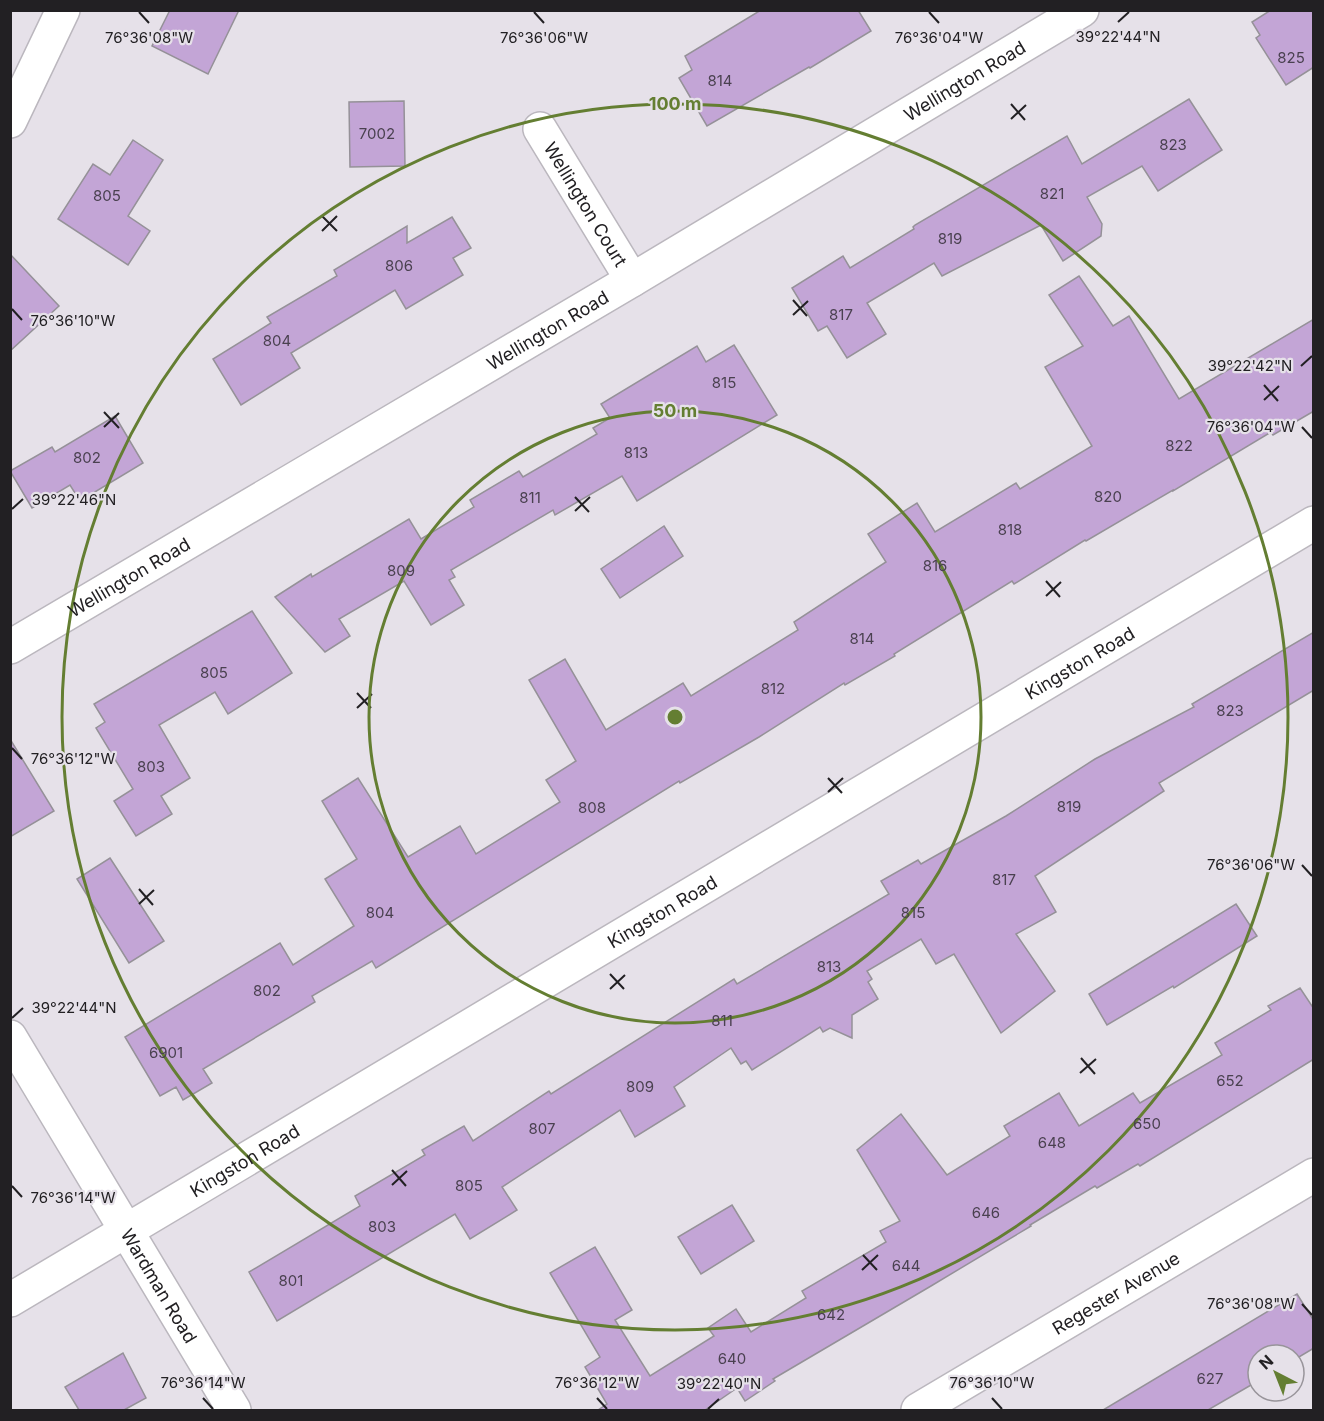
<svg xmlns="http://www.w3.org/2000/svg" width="1324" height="1421" viewBox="0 0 1324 1421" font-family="Inter,sans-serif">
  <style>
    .building { fill: #c3a5d6; stroke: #959198; stroke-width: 1.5 }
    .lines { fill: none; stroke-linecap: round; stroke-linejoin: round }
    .minor-casing { stroke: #bbb7be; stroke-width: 36 }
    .minor { stroke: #fff; stroke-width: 33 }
    .ticks { fill: none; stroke: #222023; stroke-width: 2 }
    .ring { fill: none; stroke: #647e32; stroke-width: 3 }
    .labels { text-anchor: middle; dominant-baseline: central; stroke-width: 4.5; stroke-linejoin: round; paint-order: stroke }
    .number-label { font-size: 15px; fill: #4a4150 }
    .street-label { font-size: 18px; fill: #222023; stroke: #e6e1e9 }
    .ticks-label { font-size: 15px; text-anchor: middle; fill: #222023; stroke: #e6e1e9; stroke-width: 4.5; stroke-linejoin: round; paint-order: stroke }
    .centre { fill: #647e32; stroke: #e6e1e9; stroke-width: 3 }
    .ring-label { font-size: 18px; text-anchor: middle; font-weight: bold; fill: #647e32; stroke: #e6e1e9; stroke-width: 4.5; stroke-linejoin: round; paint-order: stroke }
  </style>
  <rect width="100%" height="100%" fill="#e6e1e9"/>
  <!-- building -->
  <g class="building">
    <polygon points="170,10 239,10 208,74 152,46"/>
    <polygon points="761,10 858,10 871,31 810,68 809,67 707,126 679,78 692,70 685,56"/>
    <polygon points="1271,10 1314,10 1314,67 1286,85 1256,38 1260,35 1252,22"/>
    <polygon points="1189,99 1222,150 1158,191 1142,166 1087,197 1102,224 1101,236 1063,261 1041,225 942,276 934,263 867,303 886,334 847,358 827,326 818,331 792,288 843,256 850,268 914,229 913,227 915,225 1067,136 1082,164"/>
    <polygon points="404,101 405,166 350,167 349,102"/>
    <polygon points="133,140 163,160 128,216 150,231 128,265 58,219 93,164 110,175"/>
    <polygon points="452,217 471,248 453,258 463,275 406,309 395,290 291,353 300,368 241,405 213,359 271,323 267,317 337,276 334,270 407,226 407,243"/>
    <polygon points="10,254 59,306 10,351"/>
    <polygon points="1079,276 1113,326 1129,316 1179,399 1314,319 1314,411 1273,435 1271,432 1173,491 1173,490 1086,541 1085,540 1014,584 1012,581 894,654 895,656 845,685 844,683 759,737 680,783 679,781 376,968 372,961 312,996 315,1002 203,1069 212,1083 183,1100 176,1087 160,1096 125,1037 280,943 293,965 354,926 325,879 357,859 322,801 358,778 408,857 460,826 476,854 560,802 546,780 576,761 529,680 565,659 606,730 683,683 691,696 798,630 794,622 886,562 868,534 917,503 935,532 1016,483 1020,489 1092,446 1045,367 1083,346 1049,295"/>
    <polygon points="734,345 777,415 637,501 622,476 555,515 553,510 451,570 455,577 449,580 464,605 431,625 404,581 339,619 350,636 325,652 275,597 311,574 312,577 409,519 421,539 474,507 470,500 519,471 523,477 597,434 593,428 610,418 601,404 697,346 706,362"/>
    <polygon points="115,416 143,463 80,501 70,485 32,508 10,471 52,447 55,452"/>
    <polygon points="664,526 683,556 620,598 601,569"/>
    <polygon points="252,611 292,673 228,714 215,692 159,725 190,778 161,796 172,814 136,836 114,801 133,789 96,728 105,722 94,704"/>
    <polygon points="1314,632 1314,690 1159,783 1164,791 1035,876 1056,912 1016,934 1055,991 1001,1033 954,954 936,964 921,939 867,971 872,979 868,982 878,999 852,1015 852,1038 830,1028 823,1032 820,1027 752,1070 746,1061 741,1064 731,1048 674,1087 685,1106 635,1137 620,1110 502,1187 517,1210 470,1239 455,1214 277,1321 249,1272 360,1206 355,1196 425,1155 422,1150 464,1126 473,1141 549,1091 551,1094 734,979 737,984 889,894 881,881 918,860 921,864 1006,816 1095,759 1194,707 1192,704"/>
    <polygon points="10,739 54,811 10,837"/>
    <polygon points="110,858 164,941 129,963 77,879"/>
    <polygon points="1236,904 1257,936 1174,988 1173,986 1107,1025 1089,994"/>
    <polygon points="1300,988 1314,1009 1314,1059 1140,1166 1138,1164 1097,1188 1095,1186 1030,1225 1031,1226 931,1286 773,1379 775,1381 745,1401 737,1388 705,1410 598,1410 607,1404 585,1367 600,1357 550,1273 595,1247 632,1310 615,1320 650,1376 714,1336 708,1328 736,1309 751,1332 806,1298 802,1291 886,1242 880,1231 900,1221 857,1150 901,1114 947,1175 1010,1136 1004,1126 1059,1093 1079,1126 1133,1093 1140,1103 1222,1055 1215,1043 1271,1010 1268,1006"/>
    <polygon points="732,1205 754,1241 701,1274 678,1237"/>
    <polygon points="1297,1294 1314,1321 1314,1348 1294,1360 1294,1355 1258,1355 1258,1381 1208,1410 1103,1410"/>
    <polygon points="123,1353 146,1398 124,1410 79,1410 65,1387"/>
  </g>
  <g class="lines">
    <!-- minor casing -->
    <g class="minor-casing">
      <g id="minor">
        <polyline points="10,121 63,10"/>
        <path id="s1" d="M540,129L632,280"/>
        <path id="s2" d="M10,647L632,280L1082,10"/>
        <path id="s3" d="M10,1037L234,1410"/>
        <path id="s4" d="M10,1300L1314,523"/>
        <path id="s5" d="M918,1410L1314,1175"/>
      </g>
    </g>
    <!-- minor -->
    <use href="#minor" class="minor"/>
  </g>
  <!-- ticks -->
  <path class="ticks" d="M139,12L149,23M534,12L544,23M929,12L939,23M1118,22L1129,12M1011,104L1025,120M1011,119L1026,105M322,216L337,231M322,231L337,216M793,300L807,316M12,309L22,320M793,315L808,301M1301,366L1312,356M1264,385L1278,401M1264,400L1279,386M104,412L119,428M104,427L119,413M1302,427L1312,438M575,497L589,512M12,509L23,499M575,511L590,497M1046,581L1060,597M1046,596L1061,582M357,693L371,708M357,708L372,694M12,748L22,759M828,778L842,793M828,792L843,778M1302,865L1312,876M139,889L153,905M139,904L154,890M610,974L624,989M610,989L625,975M12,1018L23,1008M1081,1058L1095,1074M1080,1073L1096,1059M392,1170L406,1186M392,1185L407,1171M12,1186L22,1197M863,1255L877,1270M862,1270L878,1255M1302,1304L1312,1315M203,1398L213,1409M597,1398L607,1409M992,1398L1002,1409M708,1409L719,1399"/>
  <!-- distance rings -->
  <g class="ring">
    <circle cx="675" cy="717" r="306"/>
    <circle cx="675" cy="717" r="613"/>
  </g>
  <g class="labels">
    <!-- number labels -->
    <g class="number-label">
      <text x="1291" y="57">825</text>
      <text x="720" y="80">814</text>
      <text x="377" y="133">7002</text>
      <text x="1173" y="144">823</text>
      <text x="1052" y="193">821</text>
      <text x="107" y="195">805</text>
      <text x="950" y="238">819</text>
      <text x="399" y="265">806</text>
      <text x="841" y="314">817</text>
      <text x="277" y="340">804</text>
      <text x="724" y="382">815</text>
      <text x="1179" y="445">822</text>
      <text x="636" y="452">813</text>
      <text x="87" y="457">802</text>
      <text x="1108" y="496">820</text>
      <text x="530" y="497">811</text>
      <text x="1010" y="529">818</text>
      <text x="935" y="565">816</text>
      <text x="401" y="570">809</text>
      <text x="862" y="638">814</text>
      <text x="214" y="672">805</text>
      <text x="773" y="688">812</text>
      <text x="1230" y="710">823</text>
      <text x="151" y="766">803</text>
      <text x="1069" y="806">819</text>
      <text x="592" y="807">808</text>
      <text x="1004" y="879">817</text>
      <text x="380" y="912">804</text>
      <text x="913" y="912">815</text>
      <text x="829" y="966">813</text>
      <text x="267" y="990">802</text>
      <text x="722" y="1020">811</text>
      <text x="166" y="1052">6901</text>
      <text x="1230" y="1080">652</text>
      <text x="640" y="1086">809</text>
      <text x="1147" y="1123">650</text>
      <text x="542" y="1128">807</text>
      <text x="1052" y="1142">648</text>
      <text x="469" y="1185">805</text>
      <text x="986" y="1212">646</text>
      <text x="382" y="1226">803</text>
      <text x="906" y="1265">644</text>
      <text x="291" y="1280">801</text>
      <text x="831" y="1314">642</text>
      <text x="732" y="1358">640</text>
      <text x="1210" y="1378">627</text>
    </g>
    <!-- street labels -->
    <g class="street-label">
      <text stroke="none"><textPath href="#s2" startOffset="1110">Wellington Road</textPath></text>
      <text stroke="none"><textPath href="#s1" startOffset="88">Wellington Court</textPath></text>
      <text stroke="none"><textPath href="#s2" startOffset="624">Wellington Road</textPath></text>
      <text stroke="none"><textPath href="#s2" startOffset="138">Wellington Road</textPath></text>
      <text stroke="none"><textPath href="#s4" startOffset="1245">Kingston Road</textPath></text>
      <text stroke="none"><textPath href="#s4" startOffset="759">Kingston Road</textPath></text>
      <text stroke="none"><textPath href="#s4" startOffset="273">Kingston Road</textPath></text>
      <text stroke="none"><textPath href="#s3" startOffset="290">Wardman Road</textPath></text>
      <text stroke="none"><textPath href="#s5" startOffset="230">Regester Avenue</textPath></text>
    </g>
  </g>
  <g class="ticks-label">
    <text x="1118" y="42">39°22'44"N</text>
    <text x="149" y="43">76°36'08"W</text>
    <text x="939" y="43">76°36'04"W</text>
    <text x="544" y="43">76°36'06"W</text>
    <text x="73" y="326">76°36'10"W</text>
    <text x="1250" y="371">39°22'42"N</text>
    <text x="1251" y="432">76°36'04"W</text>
    <text x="74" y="505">39°22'46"N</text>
    <text x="73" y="764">76°36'12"W</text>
    <text x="1251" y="870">76°36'06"W</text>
    <text x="74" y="1013">39°22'44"N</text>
    <text x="73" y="1203">76°36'14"W</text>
    <text x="1251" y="1309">76°36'08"W</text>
    <text x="203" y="1388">76°36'14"W</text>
    <text x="597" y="1388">76°36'12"W</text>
    <text x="992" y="1388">76°36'10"W</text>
    <text x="719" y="1389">39°22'40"N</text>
  </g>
  <circle cx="675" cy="717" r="9" class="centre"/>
  <g class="ring-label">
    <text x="675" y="110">100 m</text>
    <text x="675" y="417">50 m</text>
  </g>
  <!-- border -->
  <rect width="1324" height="1421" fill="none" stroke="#222023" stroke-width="24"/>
  <!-- north arrow -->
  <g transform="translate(1276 1373) rotate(318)"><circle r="28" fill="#e6e1e9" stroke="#98949a" stroke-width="1.5"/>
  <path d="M0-4.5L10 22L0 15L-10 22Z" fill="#647e32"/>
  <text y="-9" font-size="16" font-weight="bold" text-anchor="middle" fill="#222023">N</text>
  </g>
</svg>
